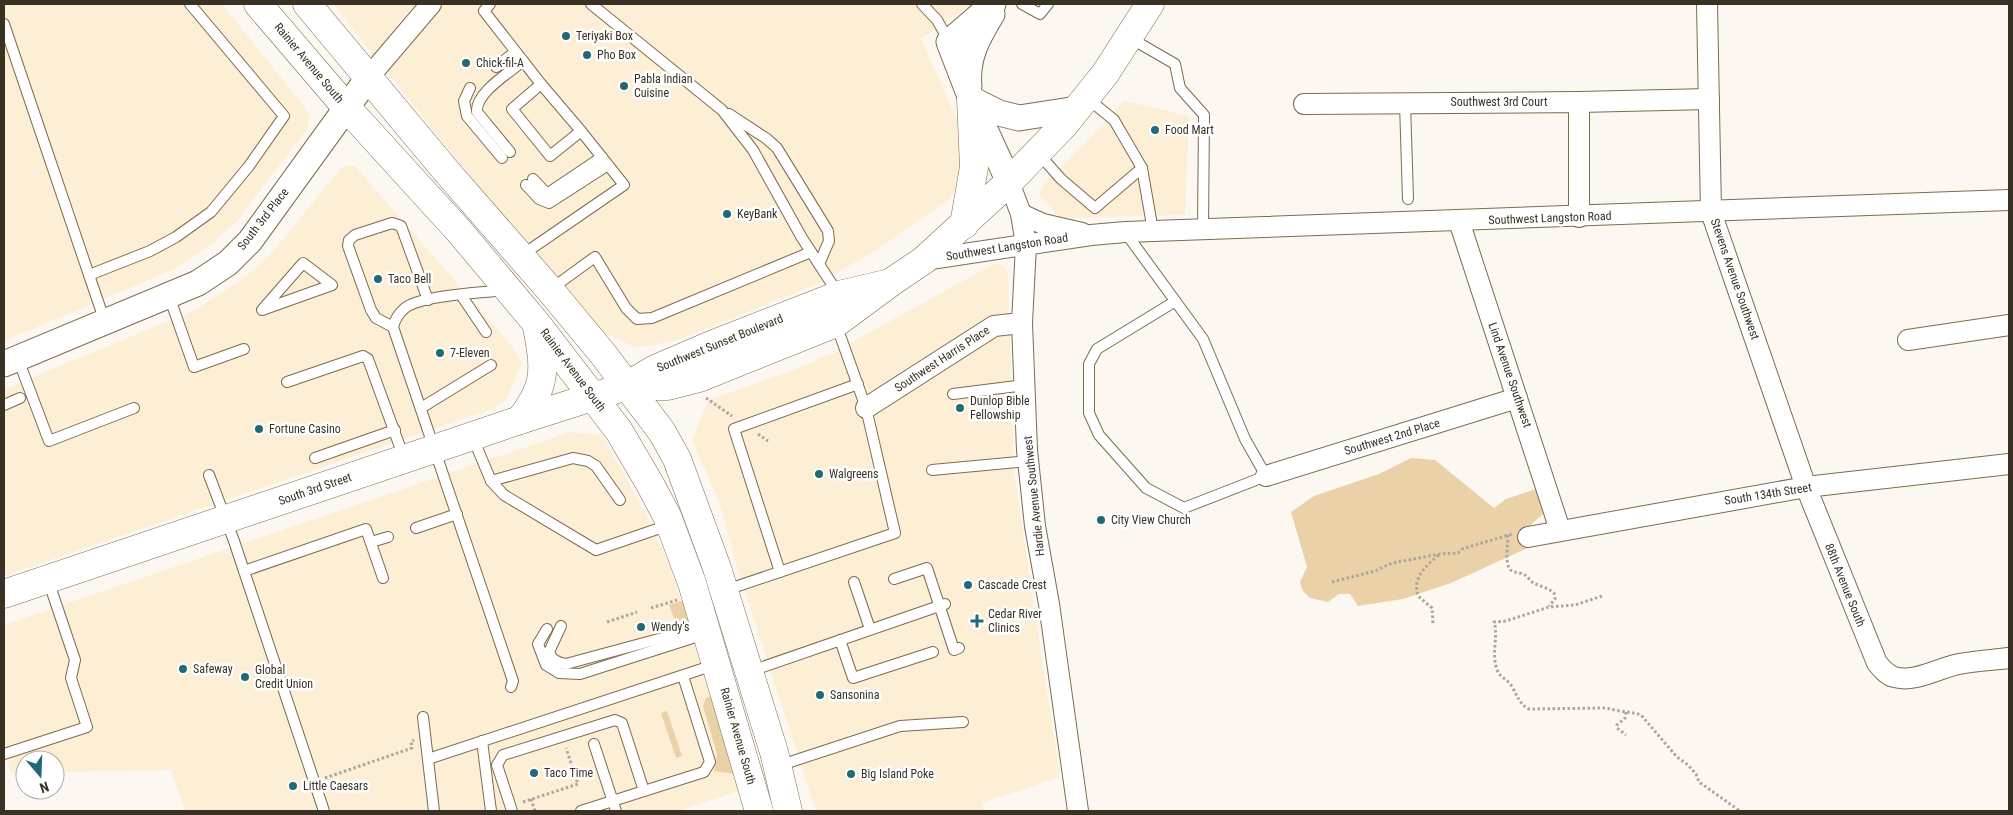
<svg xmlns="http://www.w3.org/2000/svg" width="2013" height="815" viewBox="0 0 2013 815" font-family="'Roboto Condensed',sans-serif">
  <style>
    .built { fill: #fdeed6 }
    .green { fill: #ead1a8 }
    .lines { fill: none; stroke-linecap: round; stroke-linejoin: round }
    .service-casing { stroke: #7d6b4d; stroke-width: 12 }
    .minor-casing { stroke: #7d6b4d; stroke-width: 22 }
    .tertiary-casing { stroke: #7d6b4d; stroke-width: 27 }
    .secondary-casing { stroke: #7d6b4d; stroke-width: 29 }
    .primary-casing { stroke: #7d6b4d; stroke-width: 29 }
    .path { stroke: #aba69c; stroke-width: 3; stroke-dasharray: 2.5 2.5; stroke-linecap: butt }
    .service { stroke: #fff; stroke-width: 10 }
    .minor { stroke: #fff; stroke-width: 20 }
    .tertiary { stroke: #fff; stroke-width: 25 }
    .secondary { stroke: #fff; stroke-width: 28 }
    .primary { stroke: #fff; stroke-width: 28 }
    .poi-dot { fill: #226977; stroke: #fff; stroke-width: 2 }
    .labels { text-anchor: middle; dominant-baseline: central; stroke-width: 5; stroke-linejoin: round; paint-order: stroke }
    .poi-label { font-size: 12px; fill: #393224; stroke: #fff; text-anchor: start }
    .street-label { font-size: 12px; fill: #393224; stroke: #fff }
  </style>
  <rect width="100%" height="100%" fill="#fcf8f1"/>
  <!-- built -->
  <g class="built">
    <polygon points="4,4 222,4 308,111 310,116 307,129 237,221 212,244 172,270 4,341"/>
    <polygon points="333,4 973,4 921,39 960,126 960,184 948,200 881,247 820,283 678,340 636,348 587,324"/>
    <polygon points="1124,101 1189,116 1185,215 1061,218 1039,196 1043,184 1084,144"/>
    <polygon points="349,165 355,166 511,345 522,364 506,399 495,408 4,576 4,389 195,310 242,279 268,257 342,167"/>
    <polygon points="994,264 1003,265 1008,273 1014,473 1060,777 982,803 985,811 816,811 736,564 719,501 692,440 709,400 793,370 832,353"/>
    <polygon points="570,432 602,435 648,518 671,569 739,791 677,811 185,811 171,770 55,772 55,760 25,760 25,773 11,773 4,749 4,625"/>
  </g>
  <!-- green -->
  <g class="green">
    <polygon points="1411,458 1435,460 1494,508 1506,499 1536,489 1543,514 1525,530 1530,547 1451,583 1403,599 1358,606 1350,594 1339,594 1328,602 1310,598 1303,591 1300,582 1307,567 1291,512 1314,496 1379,474"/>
    <polygon points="684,600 690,622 677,626 669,605"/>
    <polygon points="712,696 734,774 714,771 717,754 703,706 706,698"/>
    <polygon points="667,711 682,756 676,758 661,713"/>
  </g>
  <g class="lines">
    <!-- service casing -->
    <g class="service-casing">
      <g id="service">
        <polyline points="490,4 484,11 541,84 581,131 550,156 512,109 541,84"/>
        <polyline points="591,4 722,110 753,150 802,238 839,295"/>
        <polyline points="922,4 937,20 949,41"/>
        <polyline points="1022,4 1040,14 1048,4"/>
        <polyline points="4,24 89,275 150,251 176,237 211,212 249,166 284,116 190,4"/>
        <polyline points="1130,38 1175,64 1180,88 1204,115 1203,230"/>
        <polyline points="496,67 515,52"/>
        <polyline points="470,88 464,101 467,116 502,158"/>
        <polyline points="1087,98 1114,120 1142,168 1153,231"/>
        <polyline points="1405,103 1408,199"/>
        <polyline points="729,114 767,139 777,148 828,231 829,241 819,264"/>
        <path d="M510,152L477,112C475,93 509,73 523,61"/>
        <polyline points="1038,153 1061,179 1095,208 1142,168"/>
        <polyline points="533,179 547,194 602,157"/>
        <polyline points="526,185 539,199 549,203 608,165"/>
        <polyline points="1125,232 1203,339 1245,439 1266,476 1184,508 1146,488 1099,435 1089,413 1089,364 1097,349 1174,302"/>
        <polyline points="522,255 624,185 581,131"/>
        <polygon points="303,263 332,285 262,310"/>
        <polyline points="89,275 105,322"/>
        <polyline points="551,289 595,257 626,308 637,319 652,318 811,252"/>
        <path d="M504,290C482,293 422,295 405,308C399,313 395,319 393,327L513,681L511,687"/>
        <polyline points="461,295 486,332"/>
        <polyline points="169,296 194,367 244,349"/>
        <polyline points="393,327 376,318 371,310 348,246 349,240 355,235 392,223 401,226 428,300"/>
        <polyline points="18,359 49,441 134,408"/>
        <polyline points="287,382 363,356 368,359 404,458"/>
        <polyline points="953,394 1025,385"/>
        <polyline points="4,405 20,398"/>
        <polyline points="421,408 491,365"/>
        <polyline points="473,438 491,481 504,495 596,550 669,525"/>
        <polyline points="315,458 395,430"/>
        <polyline points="932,470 1028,461"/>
        <polyline points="209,475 234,541 324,811"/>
        <polyline points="491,481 573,458 588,461 596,466 620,500"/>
        <polyline points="416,528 457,514"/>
        <polyline points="371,542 388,537"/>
        <polyline points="244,571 366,529 383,578"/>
        <polyline points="780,572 734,429 858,384"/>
        <polyline points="894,579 927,568 954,650 959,648"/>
        <polyline points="854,582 870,629"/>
        <polyline points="726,590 895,533 866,408 836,324"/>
        <path d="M561,626L549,652C551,660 558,663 566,664L703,627"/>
        <polyline points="547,629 538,644 546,665 559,673 580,674 705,634"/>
        <polyline points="840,640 853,678 933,652"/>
        <polyline points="751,671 945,604"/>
        <polyline points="423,717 434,811"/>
        <polyline points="482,741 491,811"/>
        <polyline points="594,744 616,811"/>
        <polyline points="4,754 87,727 71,678 75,660 48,580"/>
        <polyline points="428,759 714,665"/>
        <polyline points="778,766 900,726 963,722"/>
        <polyline points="512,811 497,765 503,755 615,720 622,723 644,791"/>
        <polyline points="581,811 704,772 710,762 683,676"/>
      </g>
    </g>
    <!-- minor casing -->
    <g class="minor-casing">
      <g id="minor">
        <path d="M1707,4L1711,212L1806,487L1877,663C1882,669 1887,675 1894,677C1915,683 1938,668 1959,664C1975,661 1993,660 2009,658"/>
        <polyline points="368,78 431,4"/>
        <polyline points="1579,102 1709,99"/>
        <polyline points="1304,104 1579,102 1579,217"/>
        <polyline points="1009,182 1021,214 1026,245 1022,323 1027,450 1035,526 1049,604 1078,811"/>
        <polyline points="1021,214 1043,224 1082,233"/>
        <polyline points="1459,221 1560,530"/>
        <polyline points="924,260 1091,235 1125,232 2009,200"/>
        <polyline points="1908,340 2009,325"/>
        <polyline points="866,408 994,326 1022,323"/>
        <polyline points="1266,476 1517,398"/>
        <polyline points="1528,537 1806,487 2009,464"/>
      </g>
    </g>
    <!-- tertiary casing -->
    <g class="tertiary-casing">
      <g id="tertiary">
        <polyline points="993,4 949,42 971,99 1009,182"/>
        <path d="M969,86C966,58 978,37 992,14"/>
        <polyline points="971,99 999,113 1019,118 1077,109"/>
        <polyline points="4,364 198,283 228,263 250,241 368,78"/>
      </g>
    </g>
    <!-- secondary casing -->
    <g class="secondary-casing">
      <g id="secondary">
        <polyline points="964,225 974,167 971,99"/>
        <polyline points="627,386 668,386 699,378 836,323 890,283 924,260 1009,182 1064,125 1105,74 1150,4"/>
        <polyline points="4,594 520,420 627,386 655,369 711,345 839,295 890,283"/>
      </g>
    </g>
    <!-- primary casing -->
    <g class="primary-casing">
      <g id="primary">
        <polyline points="258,4 346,107 459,231 537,324 619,431 650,484 667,516 692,583 759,811"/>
        <polyline points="307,4 447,172 550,290 603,354 662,432 677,459 717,568 774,752 788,811"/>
        <path d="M520,420C547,386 545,369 537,327"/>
      </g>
    </g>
    <!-- path -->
    <g class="path">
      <polyline points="706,398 732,416"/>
      <polyline points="758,434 768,441"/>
      <path d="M1508,535C1508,544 1505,559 1509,568C1512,573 1518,572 1523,574C1528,576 1529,580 1532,582C1538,586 1547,587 1554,593L1555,599L1549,606"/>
      <polyline points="1332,582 1375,571 1392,563 1440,554 1458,553 1462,549 1512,534"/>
      <path d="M1602,596L1575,605L1549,607L1506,621L1494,622C1499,637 1490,654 1498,672C1500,677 1508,680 1511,685C1517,695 1519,704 1529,709L1607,708C1618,712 1630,711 1641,715L1677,757L1688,765L1696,774L1699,782L1740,811"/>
      <polyline points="651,608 677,600"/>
      <polyline points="607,622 637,612"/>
      <path d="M1433,623L1432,608L1418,596C1412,577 1426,566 1440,554"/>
      <polyline points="1626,712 1625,718 1617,725 1617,728 1626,735"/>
      <polyline points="325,778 412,748 411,742 414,740"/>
      <polyline points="531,799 535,811"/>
      <polyline points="523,802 578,784 566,748"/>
    </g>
    <!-- service -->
    <use href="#service" class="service"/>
    <!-- minor -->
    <use href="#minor" class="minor"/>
    <!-- tertiary -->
    <use href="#tertiary" class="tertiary"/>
    <!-- secondary -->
    <use href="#secondary" class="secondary"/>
    <!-- primary -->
    <use href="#primary" class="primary"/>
  </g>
  <!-- markers -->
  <g class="poi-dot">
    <circle cx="566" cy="36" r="5"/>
    <circle cx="587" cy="55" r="5"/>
    <circle cx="466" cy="63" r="5"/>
    <circle cx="624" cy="86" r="5"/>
    <circle cx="1155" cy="130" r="5"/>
    <circle cx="727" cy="214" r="5"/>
    <circle cx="378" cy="279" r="5"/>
    <circle cx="440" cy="353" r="5"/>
    <circle cx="960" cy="408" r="5"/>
    <circle cx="259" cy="429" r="5"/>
    <circle cx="819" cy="474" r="5"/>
    <circle cx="1101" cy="520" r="5"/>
    <circle cx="968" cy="585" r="5"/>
    <path d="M974.5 613.5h5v5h5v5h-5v5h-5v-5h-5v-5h5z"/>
    <circle cx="641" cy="627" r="5"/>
    <circle cx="183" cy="669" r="5"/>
    <circle cx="245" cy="677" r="5"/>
    <circle cx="820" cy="695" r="5"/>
    <circle cx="534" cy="773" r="5"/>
    <circle cx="851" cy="774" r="5"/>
    <circle cx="293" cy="786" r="5"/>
  </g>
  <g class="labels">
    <!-- poi labels -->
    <g class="poi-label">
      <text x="576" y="36">Teriyaki Box</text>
      <text x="597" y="55">Pho Box</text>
      <text x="476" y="63">Chick-fil-A</text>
      <text x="634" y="79">Pabla Indian<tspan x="634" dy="14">Cuisine</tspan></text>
      <text x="1165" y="130">Food Mart</text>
      <text x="737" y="214">KeyBank</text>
      <text x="388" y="279">Taco Bell</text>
      <text x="450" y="353">7-Eleven</text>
      <text x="970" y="401">Dunlop Bible<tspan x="970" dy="14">Fellowship</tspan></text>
      <text x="269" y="429">Fortune Casino</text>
      <text x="829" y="474">Walgreens</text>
      <text x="1111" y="520">City View Church</text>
      <text x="978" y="585">Cascade Crest</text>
      <text x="988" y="614">Cedar River<tspan x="988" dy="14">Clinics</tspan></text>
      <text x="651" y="627">Wendy's</text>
      <text x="193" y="669">Safeway</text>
      <text x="255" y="670">Global<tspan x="255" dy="14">Credit Union</tspan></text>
      <text x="830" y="695">Sansonina</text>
      <text x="544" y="773">Taco Time</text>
      <text x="861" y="774">Big Island Poke</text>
      <text x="303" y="786">Little Caesars</text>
    </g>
    <!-- street labels -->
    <g class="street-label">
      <text transform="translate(309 63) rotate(50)">Rainier Avenue South</text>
      <text x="1499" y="102">Southwest 3rd Court</text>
      <text transform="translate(1550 218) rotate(-2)">Southwest Langston Road</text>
      <text transform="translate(263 219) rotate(-52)">South 3rd Place</text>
      <text transform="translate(1007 247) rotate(-9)">Southwest Langston Road</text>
      <text transform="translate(1735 279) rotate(71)">Stevens Avenue Southwest</text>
      <text transform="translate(720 343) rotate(-22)">Southwest Sunset Boulevard</text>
      <text transform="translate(942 359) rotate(-33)">Southwest Harris Place</text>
      <text transform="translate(573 370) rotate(53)">Rainier Avenue South</text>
      <text transform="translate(1510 375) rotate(71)">Lind Avenue Southwest</text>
      <text transform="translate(1392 437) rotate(-17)">Southwest 2nd Place</text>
      <text transform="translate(315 489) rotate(-19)">South 3rd Street</text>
      <text transform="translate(1768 494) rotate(-9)">South 134th Street</text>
      <text transform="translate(1034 496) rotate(-96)">Hardie Avenue Southwest</text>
      <text transform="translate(1845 585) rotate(68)">88th Avenue South</text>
      <text transform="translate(738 736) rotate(74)">Rainier Avenue South</text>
    </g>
  </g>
  <!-- border -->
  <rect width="2013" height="815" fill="none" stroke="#393224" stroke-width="10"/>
  <!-- north arrow -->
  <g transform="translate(40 775) rotate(161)"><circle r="24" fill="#ffffff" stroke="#b0ada7"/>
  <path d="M0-4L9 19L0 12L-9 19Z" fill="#226977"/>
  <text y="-8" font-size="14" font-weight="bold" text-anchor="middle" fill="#393224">N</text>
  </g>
</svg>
